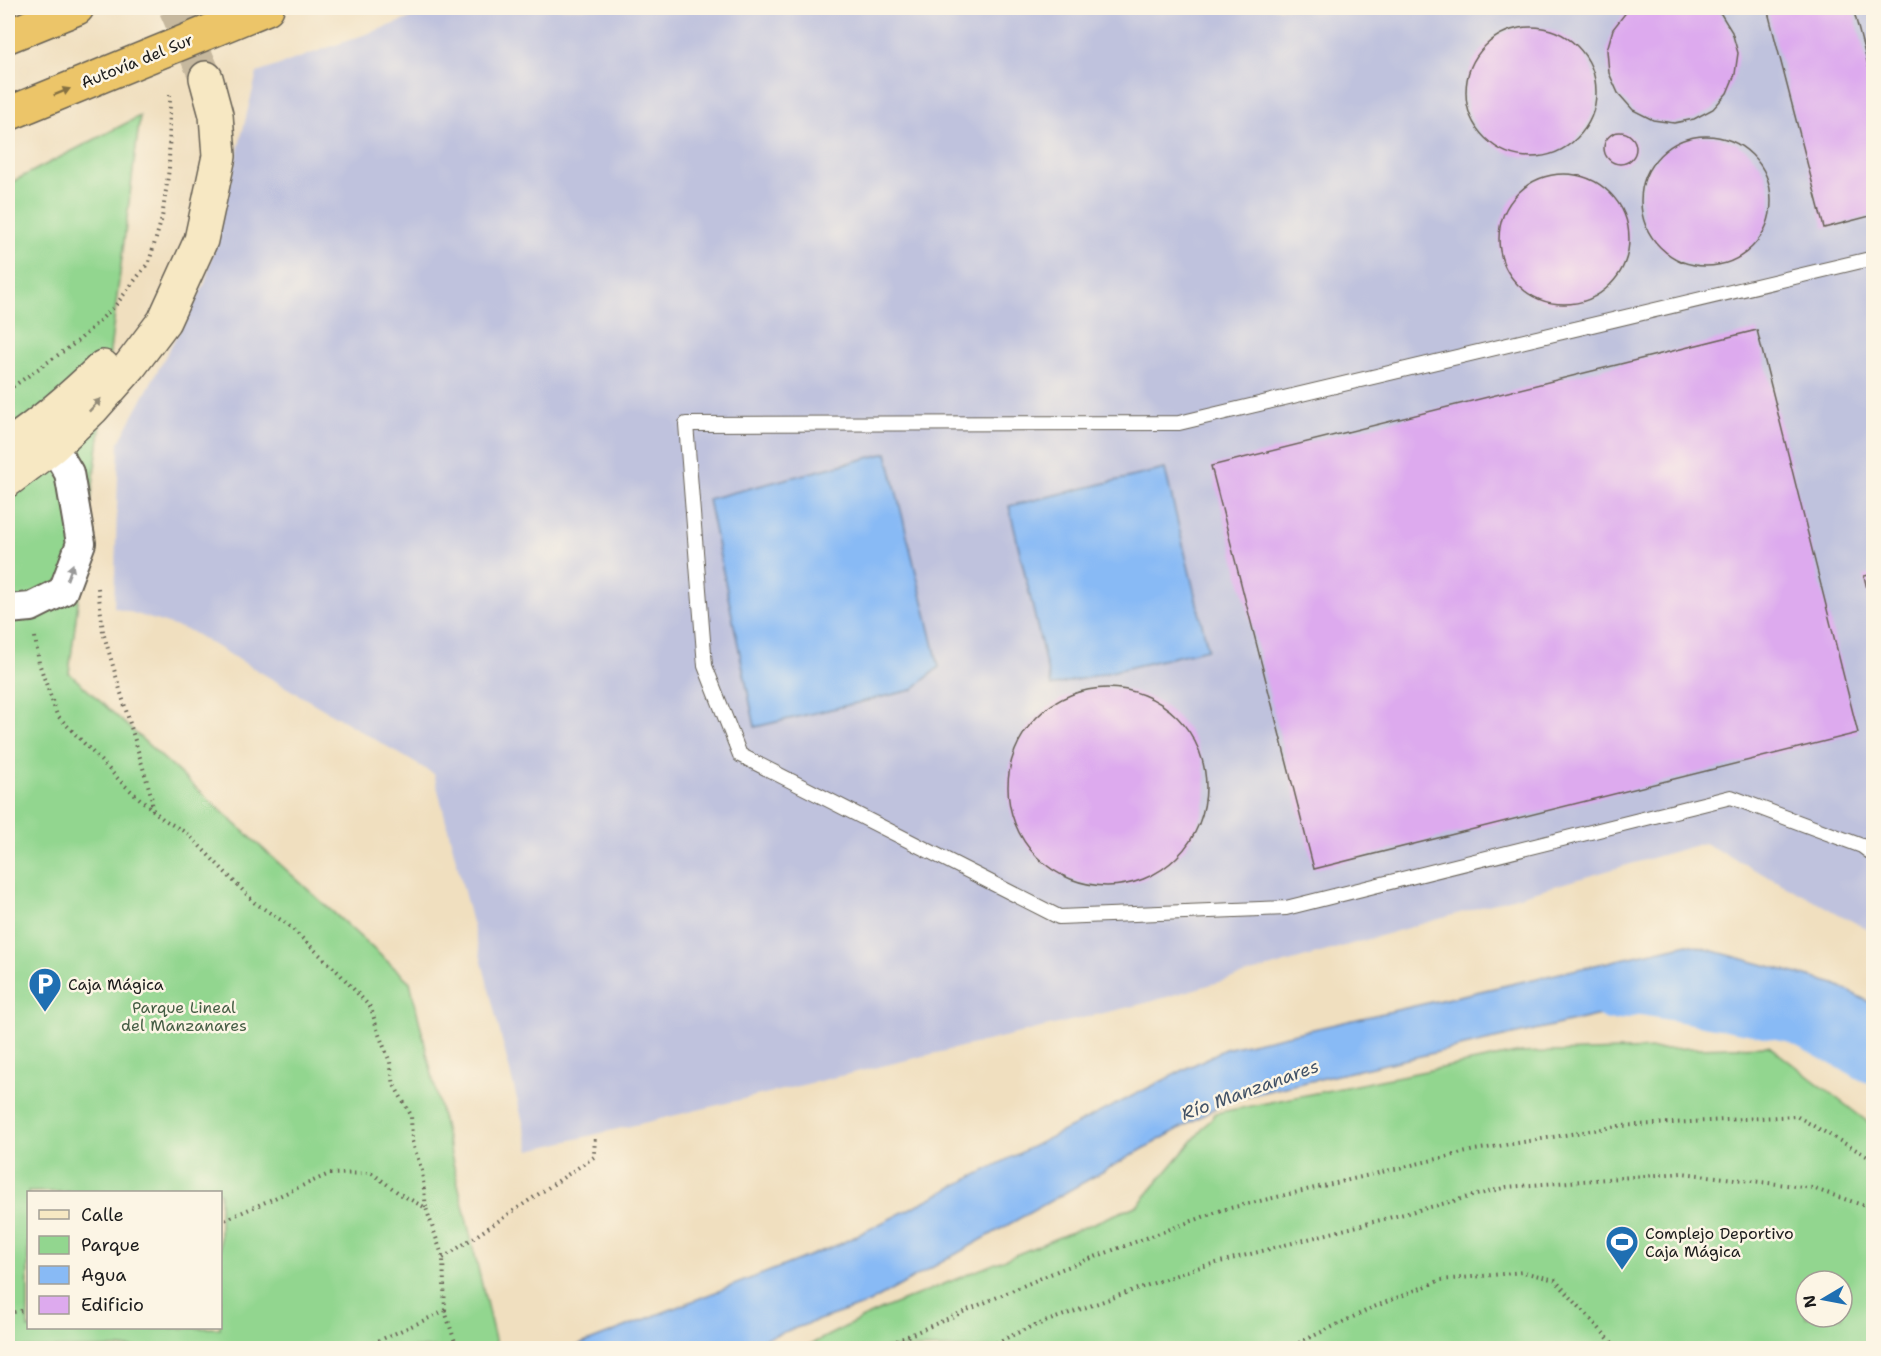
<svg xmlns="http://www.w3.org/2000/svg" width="1881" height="1356" viewBox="0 0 1881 1356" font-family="'Shantell Sans',sans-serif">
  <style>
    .industrial { fill: #bfc2dd }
    .green { fill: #92d68f; stroke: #577956; stroke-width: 1.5; fill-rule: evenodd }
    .water { fill: #88baf5; stroke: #526b88; stroke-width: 1.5 }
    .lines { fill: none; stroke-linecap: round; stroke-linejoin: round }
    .river { stroke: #88baf5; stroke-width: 57 }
    .building { fill: #dae }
    .secondary-tunnel { stroke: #c6b89e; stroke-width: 33; stroke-dasharray: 33 16; stroke-linecap: butt }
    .service-casing { stroke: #666055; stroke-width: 16 }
    .minor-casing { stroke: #666055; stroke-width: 32 }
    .secondary-casing { stroke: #666055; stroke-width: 36 }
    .motorway-casing { stroke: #666055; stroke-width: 36 }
    .path { stroke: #666055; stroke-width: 4; stroke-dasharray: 1.5 4.5; stroke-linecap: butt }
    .service { stroke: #fff; stroke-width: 14 }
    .minor { stroke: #fff; stroke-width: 28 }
    .secondary { stroke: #f7e8c3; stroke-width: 33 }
    .motorway { stroke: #ecc569; stroke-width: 33 }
    .oneway { fill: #847042 }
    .oneway2 { fill: #948c78 }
    .oneway3 { fill: #999 }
    .labels { text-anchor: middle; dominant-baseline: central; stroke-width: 5; stroke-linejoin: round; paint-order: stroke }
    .street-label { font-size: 16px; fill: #1c1c1c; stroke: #fcf5e5 }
    .poi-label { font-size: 16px; fill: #1c1c1c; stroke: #fcf5e5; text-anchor: start }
    .park-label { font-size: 16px; fill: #455d44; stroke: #fcf5e5 }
    .water-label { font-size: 18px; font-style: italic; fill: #425368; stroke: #fcf5e5 }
  </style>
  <rect width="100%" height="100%" fill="#fcf5e5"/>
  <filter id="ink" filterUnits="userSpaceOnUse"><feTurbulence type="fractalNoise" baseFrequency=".0167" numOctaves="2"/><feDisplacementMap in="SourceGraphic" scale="12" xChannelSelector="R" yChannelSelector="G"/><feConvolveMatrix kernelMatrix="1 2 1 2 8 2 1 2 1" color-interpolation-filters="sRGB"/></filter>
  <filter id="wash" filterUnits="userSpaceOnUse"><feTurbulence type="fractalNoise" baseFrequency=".008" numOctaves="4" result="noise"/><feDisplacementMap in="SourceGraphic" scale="24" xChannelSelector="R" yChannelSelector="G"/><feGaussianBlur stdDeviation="1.35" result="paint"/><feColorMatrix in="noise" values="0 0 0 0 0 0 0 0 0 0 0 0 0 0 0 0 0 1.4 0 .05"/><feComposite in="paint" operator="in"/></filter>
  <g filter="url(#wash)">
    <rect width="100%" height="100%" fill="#f0dfbf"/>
    <!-- industrial -->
    <polygon class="industrial" points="439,8 1873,8 1873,932 1704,843 1146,1003 530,1150 434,774 190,631 114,607 119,442 205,283 257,73"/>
    <!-- green -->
    <g class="green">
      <path d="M140,116L69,673L410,982L497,1348H8V184ZM28,1192H220V1328H28Z"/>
      <path d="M1769,1046L1873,1126V1348H803L873,1313L1138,1205L1216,1113L1516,1053ZM1806,1281H1842V1317H1806Z"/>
    </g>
    <!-- water -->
    <g class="water">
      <polygon points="887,453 939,667 912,690 755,727 708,499"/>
      <polygon points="1165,469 1208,649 1051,686 1009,506"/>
      <polygon points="1688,944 1835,984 1873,1004 1873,1081 1726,1002 1692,994 1232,1099 869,1303 737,1348 571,1348 840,1244 1225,1049"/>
    </g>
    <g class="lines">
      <!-- river -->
      <polyline class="river" points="1614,992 1640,986 1797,1014 1874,1055"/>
    </g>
    <g id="blocks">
      <!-- building -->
      <g class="building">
        <polygon points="1631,8 1713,8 1721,14 1732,32 1738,53 1735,74 1727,93 1713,109 1694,119 1674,123 1653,120 1633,110 1618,93 1609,73 1607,50 1613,29 1627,11"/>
        <polygon points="1767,8 1853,8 1874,88 1874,215 1824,228"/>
        <circle cx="1531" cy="92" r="65"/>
        <circle cx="1620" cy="148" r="16"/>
        <circle cx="1706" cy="201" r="65"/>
        <circle cx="1564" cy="239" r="65"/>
        <polygon points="1757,330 1858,733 1314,869 1211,466"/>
        <polygon points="1874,574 1874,614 1873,614 1864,576"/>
        <circle cx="1107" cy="787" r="99"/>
      </g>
    </g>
  </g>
  <g filter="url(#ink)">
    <use href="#blocks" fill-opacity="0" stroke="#666055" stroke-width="1.5"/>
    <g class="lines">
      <!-- secondary-tunnel -->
      <polyline class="secondary-tunnel" points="175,8 206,78"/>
      <!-- service casing -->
      <g class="service-casing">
        <polyline id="service" points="1874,258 1179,423 686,424 705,666 740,755 1059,917 1286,908 1731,797 1862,846 1874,855"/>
      </g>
      <!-- minor casing -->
      <g class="minor-casing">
        <polyline id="minor" points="8,609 31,607 63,591 81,543 69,473 53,446 37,432"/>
      </g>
      <!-- secondary casing -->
      <g class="secondary-casing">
        <g id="secondary">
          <path d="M8,446C42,423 73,396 103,367"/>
          <polyline points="8,480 53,446 92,409 130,366 164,321 201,240 219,156 216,115 206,78"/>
        </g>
      </g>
      <!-- motorway casing -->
      <g class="motorway-casing">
        <g id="motorway">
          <polyline points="8,36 77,8"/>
          <polyline points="8,114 267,8"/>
        </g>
      </g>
      <!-- path -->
      <g class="path">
        <polyline points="8,390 78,341 115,306 149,262 162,218 169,169 170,94"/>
        <polyline points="98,588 103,632 151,795 153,810"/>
        <polyline points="35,637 39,663 57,715 123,784 163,819 188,834 255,903 287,924 338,972 371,1008 378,1032 390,1062 394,1085 411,1115 412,1141 422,1171 426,1208"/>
        <polyline points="220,1222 329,1174 372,1173 400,1194 426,1208 443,1258 445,1311"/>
        <polyline points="443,1258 594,1157 595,1135"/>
        <polyline points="8,1313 28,1310"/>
        <polyline points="362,1348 445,1311 457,1348"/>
        <polyline points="880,1348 1062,1269 1222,1210 1475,1150 1619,1126 1796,1116 1874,1160"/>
        <polyline points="985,1348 1028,1328 1193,1269 1507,1187 1682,1173 1812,1188 1874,1209"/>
        <polyline points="1288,1348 1374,1307 1441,1280 1523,1272 1555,1280 1617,1348"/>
      </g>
      <!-- service -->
      <use href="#service" class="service"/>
      <!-- minor -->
      <use href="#minor" class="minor"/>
      <!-- secondary -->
      <use href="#secondary" class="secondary"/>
      <!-- motorway -->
      <use href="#motorway" class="motorway"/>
    </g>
    <!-- one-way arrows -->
    <defs><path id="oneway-solid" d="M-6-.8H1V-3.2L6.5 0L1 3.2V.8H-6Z" transform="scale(1.5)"/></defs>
    <use class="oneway" href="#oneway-solid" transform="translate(62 92) rotate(-22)"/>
    <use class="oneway2" href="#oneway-solid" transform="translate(95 405) rotate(-47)"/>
    <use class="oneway3" href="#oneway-solid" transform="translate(70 572) rotate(-70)"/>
  </g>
  <!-- icons -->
  <defs>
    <g id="parking-pin" transform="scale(1.725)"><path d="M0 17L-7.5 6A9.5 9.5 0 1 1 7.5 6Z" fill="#1f6fb2" stroke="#fcf5e5"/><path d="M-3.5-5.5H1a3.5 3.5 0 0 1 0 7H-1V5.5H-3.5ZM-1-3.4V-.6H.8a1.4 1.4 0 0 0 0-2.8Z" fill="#fff"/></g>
    <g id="stadium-pin" transform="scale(1.725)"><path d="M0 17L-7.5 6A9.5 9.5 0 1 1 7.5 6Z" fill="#1f6fb2" stroke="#fcf5e5"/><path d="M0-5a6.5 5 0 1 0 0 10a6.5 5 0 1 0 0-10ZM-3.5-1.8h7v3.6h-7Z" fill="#fff"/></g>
  </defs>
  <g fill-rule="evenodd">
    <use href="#parking-pin" x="45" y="984"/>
    <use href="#stadium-pin" x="1622" y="1242"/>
  </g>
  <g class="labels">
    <!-- street labels -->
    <g class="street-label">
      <text transform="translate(137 61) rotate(-22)">Autovía del Sur</text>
    </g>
    <!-- poi labels -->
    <g class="poi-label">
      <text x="68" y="984">Caja Mágica</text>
      <text x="1645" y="1233">Complejo Deportivo<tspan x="1645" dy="18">Caja Mágica</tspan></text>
    </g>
    <!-- park labels -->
    <g class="park-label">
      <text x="184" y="1007">Parque Lineal<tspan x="184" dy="18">del Manzanares</tspan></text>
    </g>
    <!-- water labels -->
    <g class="water-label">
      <text transform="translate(1250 1090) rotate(-20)">Río Manzanares</text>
    </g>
  </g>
  <!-- margin -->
  <rect width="1881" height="1356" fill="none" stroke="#fcf5e5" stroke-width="30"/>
  <!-- legend -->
  <rect x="27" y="1191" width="195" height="138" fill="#fcf5e5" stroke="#a29e95" stroke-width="1.5"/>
  <rect x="39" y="1210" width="30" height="9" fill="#f7e8c3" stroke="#a29e95" stroke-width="1.5"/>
  <text x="81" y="1221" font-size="18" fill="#1c1c1c">Calle</text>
  <rect x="39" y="1236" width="30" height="18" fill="#92d68f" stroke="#a29e95" stroke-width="1.5"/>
  <text x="81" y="1251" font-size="18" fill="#1c1c1c">Parque</text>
  <rect x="39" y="1266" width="30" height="18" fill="#88baf5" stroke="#a29e95" stroke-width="1.5"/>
  <text x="81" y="1281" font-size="18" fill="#1c1c1c">Agua</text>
  <rect x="39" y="1296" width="30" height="18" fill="#ddaaee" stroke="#a29e95" stroke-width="1.5"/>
  <text x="81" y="1311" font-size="18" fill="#1c1c1c">Edificio</text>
  <!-- north arrow -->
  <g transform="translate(1824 1299) rotate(260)"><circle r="28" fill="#fcf5e5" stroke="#a29e95" stroke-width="1.5"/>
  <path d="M0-4.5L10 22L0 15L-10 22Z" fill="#1f6fb2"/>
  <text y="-9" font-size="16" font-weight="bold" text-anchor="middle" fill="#1c1c1c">N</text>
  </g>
</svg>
